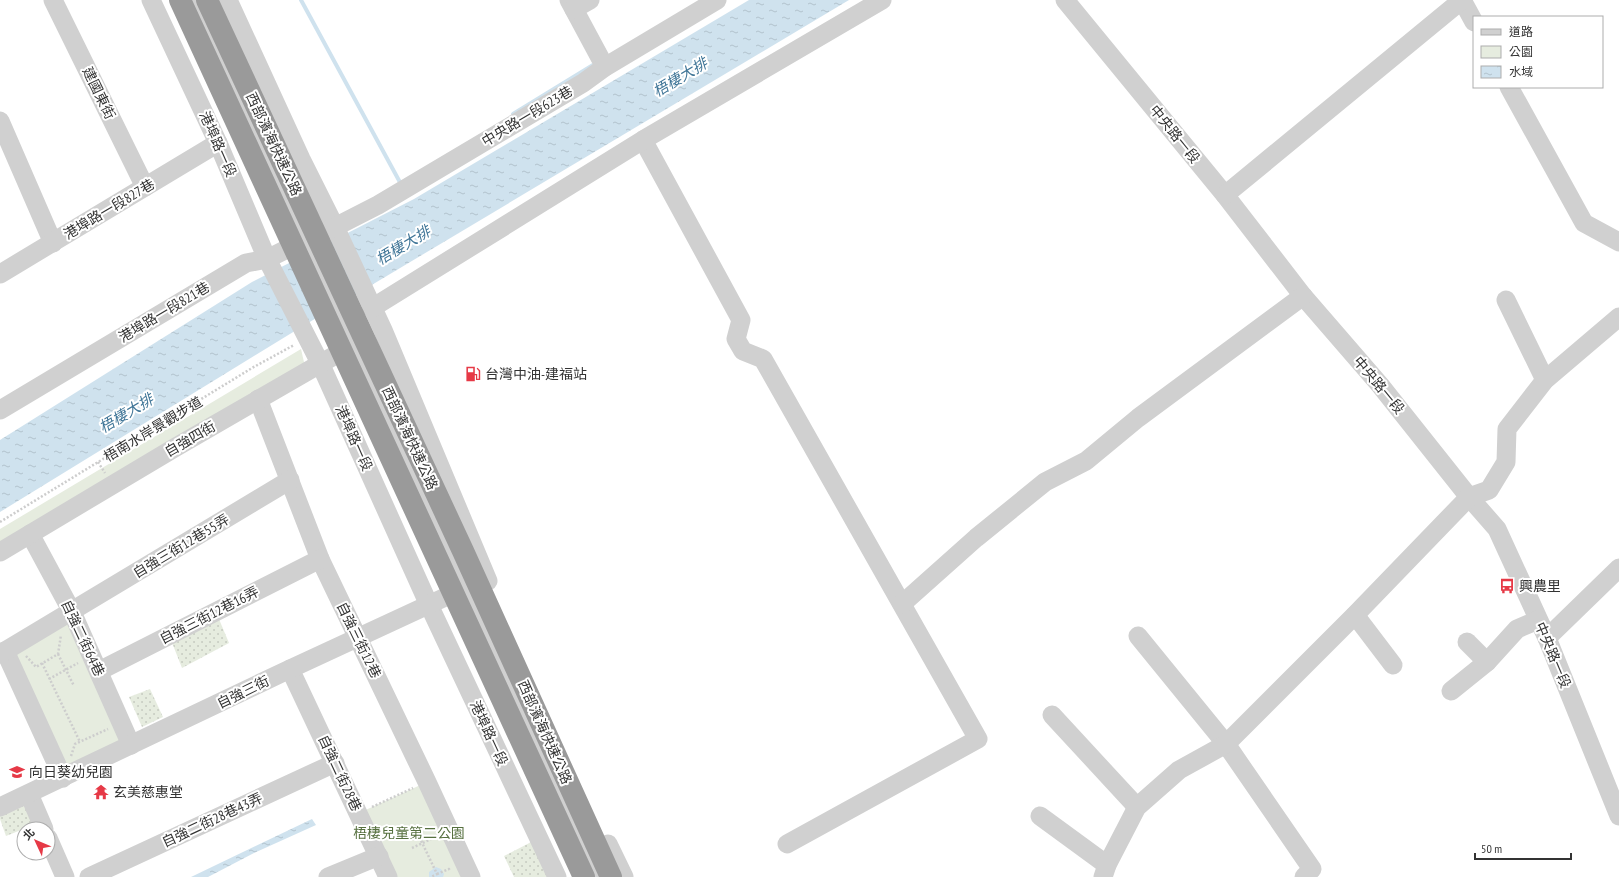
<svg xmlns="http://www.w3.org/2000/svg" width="1619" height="877" viewBox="0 0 1619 877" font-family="'PT Sans Narrow','Noto Sans TC',sans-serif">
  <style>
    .grass { fill: url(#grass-dots) }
    .park { fill: #e6ecdf }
    .water { fill: url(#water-ripples) }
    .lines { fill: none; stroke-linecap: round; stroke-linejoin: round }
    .stream { stroke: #cfe2ee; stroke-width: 4 }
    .path { stroke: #cdcdcd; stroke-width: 2.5; stroke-dasharray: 2 2; stroke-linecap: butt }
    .minor { stroke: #d0d0d0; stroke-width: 19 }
    .highway-bridge { stroke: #9a9a9a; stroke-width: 22 }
    .labels { text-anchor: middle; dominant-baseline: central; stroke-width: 4; stroke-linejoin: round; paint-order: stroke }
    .street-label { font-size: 14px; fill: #333; stroke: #fff }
    .poi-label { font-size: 14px; fill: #333; stroke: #fff; text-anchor: start }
    .park-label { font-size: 14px; fill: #56703f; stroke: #fff }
    .water-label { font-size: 15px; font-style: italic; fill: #3f7597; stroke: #fff }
  </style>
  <defs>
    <pattern id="grass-dots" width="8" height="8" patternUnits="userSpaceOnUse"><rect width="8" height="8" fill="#e6ecdf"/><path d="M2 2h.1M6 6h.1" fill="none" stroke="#c6cbc0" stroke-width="1.8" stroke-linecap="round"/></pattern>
    <pattern id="water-ripples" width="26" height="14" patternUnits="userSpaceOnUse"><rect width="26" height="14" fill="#cfe2ee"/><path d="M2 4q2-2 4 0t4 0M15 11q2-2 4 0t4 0" fill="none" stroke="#b2c2cd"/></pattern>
  </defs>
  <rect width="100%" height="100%" fill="#fff"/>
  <!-- grass -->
  <g class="grass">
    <polygon points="216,612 229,643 182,668 169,635"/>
    <polygon points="150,689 163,717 142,727 129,697"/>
    <polygon points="29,794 41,822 6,836 0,819 0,807"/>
    <polygon points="539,838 557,877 514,877 504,856"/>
  </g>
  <!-- park -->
  <g class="park">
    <polygon points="301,349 306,371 0,549 0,529"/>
    <polygon points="72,612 131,745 63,778 5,651"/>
    <polygon points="427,782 470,877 387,877 359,813"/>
  </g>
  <!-- water -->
  <g class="water">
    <polygon points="749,0 849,0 303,326 0,512 0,440 252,282 414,199"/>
    <polygon points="312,819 316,825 254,853 208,877 191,877"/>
    <polygon points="436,867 441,869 444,874 443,877 429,877 429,872"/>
  </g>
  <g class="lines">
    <!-- stream -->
    <g class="stream">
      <polyline points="301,0 402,186"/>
      <polyline points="513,114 593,65"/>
    </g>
    <!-- path -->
    <g class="path">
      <polyline points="98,462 105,473"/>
      <polyline points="0,522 252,368 294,345"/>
      <polyline points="58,654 74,686"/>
      <polyline points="26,656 36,667 58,654 61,635"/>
      <polyline points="42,663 80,742"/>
      <polyline points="49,679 78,663"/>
      <polyline points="71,756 75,744 108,729"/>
      <polyline points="372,807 413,788"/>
      <polyline points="416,830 437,874 431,877"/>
      <polyline points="412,848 431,839"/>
      <polyline points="437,874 449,869 450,871"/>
    </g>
    <!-- minor -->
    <g class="minor">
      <polyline points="53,0 145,187"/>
      <polyline points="151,0 218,143 267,259 320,363 429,605 557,877"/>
      <polyline points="194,0 355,345 596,877"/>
      <polyline points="228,0 301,159 335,227 383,330 488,581"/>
      <polyline points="569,0 605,67"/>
      <polyline points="1065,0 1225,195 1303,296 1380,385 1469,497 1497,529 1547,638 1619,816"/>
      <polyline points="1462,0 1474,22"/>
      <polyline points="574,9 590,0"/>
      <polyline points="1509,87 1584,223 1619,242"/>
      <polyline points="0,121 53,243"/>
      <polyline points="643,140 741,320 736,339 743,351 763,359 978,739 787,844"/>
      <polyline points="1225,195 1462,0"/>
      <polyline points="0,274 218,143"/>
      <polyline points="1506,300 1545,380"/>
      <polyline points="372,308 643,140 882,0"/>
      <polyline points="258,399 320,559 427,782 471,877"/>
      <polyline points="0,410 246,263 267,259 305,240 335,227 378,205 583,83 605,67 717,0"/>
      <polyline points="30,534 72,612 131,745"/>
      <polyline points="0,552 176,447 332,357"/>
      <polyline points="902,604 976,538 1045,482 1086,461 1138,418 1303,296"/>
      <polyline points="1355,615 1393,665"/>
      <polyline points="1138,636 1226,744 1312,869 1304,877"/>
      <polyline points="1547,638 1619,568"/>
      <polyline points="1467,642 1487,662"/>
      <polyline points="5,651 63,778"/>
      <polyline points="0,654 290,480"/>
      <polyline points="290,669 388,877"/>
      <polyline points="99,671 320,559"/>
      <polyline points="1451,691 1487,662 1517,629 1538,620"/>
      <polyline points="1052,715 1137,807"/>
      <polyline points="29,794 44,829"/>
      <polyline points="0,807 290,669 467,587"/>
      <polyline points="1040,816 1107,865"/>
      <polyline points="48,838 65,877"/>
      <polyline points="608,844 624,877"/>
      <polyline points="89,877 335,763"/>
      <polyline points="328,877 379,856"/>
      <polyline points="1103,877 1107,865 1137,807 1179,770 1226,744 1355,615 1469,497 1489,490 1506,462 1507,429 1545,380 1619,317"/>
    </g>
    <!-- highway-bridge -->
    <g class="highway-bridge">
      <polyline points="180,0 584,877"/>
      <polyline points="207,0 463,551 611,877"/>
    </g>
  </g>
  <!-- icons -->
  <defs>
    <g id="fuel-bare" transform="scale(1.2)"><path d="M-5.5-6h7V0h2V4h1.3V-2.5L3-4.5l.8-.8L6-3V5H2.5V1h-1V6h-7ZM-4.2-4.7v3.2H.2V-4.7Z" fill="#e63946" stroke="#fff" stroke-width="2.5" paint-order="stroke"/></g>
    <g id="bus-bare" transform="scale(1.2)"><path d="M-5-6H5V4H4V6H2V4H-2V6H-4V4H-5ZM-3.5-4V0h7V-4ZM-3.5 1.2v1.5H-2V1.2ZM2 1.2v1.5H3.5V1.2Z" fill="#e63946" stroke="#fff" stroke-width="2.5" paint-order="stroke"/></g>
    <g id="school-bare" transform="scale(1.2)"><path d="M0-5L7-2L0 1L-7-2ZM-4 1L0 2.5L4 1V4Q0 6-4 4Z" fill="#e63946" stroke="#fff" stroke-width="2.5" paint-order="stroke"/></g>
    <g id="temple-bare" transform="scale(1.2)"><path d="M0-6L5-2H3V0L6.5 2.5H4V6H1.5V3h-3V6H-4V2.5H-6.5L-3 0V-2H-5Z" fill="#e63946" stroke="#fff" stroke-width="2.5" paint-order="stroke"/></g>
  </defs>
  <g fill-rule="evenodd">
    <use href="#fuel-bare" x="473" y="374"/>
    <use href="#bus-bare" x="1507" y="586"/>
    <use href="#school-bare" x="17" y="772"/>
    <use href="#temple-bare" x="101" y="792"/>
  </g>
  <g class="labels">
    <!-- street labels -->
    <g class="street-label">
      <text transform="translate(99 93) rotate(64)">建國東街</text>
      <text transform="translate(527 116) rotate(-31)">中央路一段623巷</text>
      <text transform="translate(1175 134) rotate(51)">中央路一段</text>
      <text transform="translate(218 144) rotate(66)">港埠路一段</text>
      <text transform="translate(274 144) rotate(65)">西部濱海快速公路</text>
      <text transform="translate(109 209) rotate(-31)">港埠路一段827巷</text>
      <text transform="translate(164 312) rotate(-31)">港埠路一段821巷</text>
      <text transform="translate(1379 385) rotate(50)">中央路一段</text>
      <text transform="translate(153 429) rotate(-31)">梧南水岸景觀步道</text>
      <text transform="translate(354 438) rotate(66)">港埠路一段</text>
      <text transform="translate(410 438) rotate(65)">西部濱海快速公路</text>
      <text transform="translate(190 439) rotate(-30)">自強四街</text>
      <text transform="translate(181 546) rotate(-31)">自強三街12巷55弄</text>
      <text transform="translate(209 615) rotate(-27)">自強三街12巷16弄</text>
      <text transform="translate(83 638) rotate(65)">自強二街64巷</text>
      <text transform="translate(359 640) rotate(64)">自強三街12巷</text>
      <text transform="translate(1553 655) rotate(67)">中央路一段</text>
      <text transform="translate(243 692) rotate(-26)">自強三街</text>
      <text transform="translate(545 732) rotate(66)">西部濱海快速公路</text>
      <text transform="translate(489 733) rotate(65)">港埠路一段</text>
      <text transform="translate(340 773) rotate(65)">自強二街28巷</text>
      <text transform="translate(212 820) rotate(-25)">自強二街28巷43弄</text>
    </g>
    <!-- poi labels -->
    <g class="poi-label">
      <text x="485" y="374">台灣中油-建福站</text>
      <text x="1519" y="586">興農里</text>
      <text x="29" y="772">向日葵幼兒園</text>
      <text x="113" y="792">玄美慈惠堂</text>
    </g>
    <!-- park labels -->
    <g class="park-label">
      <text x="409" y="833">梧棲兒童第二公園</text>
    </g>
    <!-- water labels -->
    <g class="water-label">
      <text transform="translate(680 77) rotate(-31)">梧棲大排</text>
      <text transform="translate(403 245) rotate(-31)">梧棲大排</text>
      <text transform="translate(126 413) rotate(-31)">梧棲大排</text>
    </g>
  </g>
  <!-- legend -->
  <rect x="1473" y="16" width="130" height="72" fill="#ffffff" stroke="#adadad"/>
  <rect x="1481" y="29" width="20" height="6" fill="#d0d0d0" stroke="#adadad"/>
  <text x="1509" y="36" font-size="12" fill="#333333">道路</text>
  <rect x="1481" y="46" width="20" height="12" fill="#e6ecdf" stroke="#adadad"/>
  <text x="1509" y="56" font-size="12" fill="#333333">公園</text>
  <rect x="1481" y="66" width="20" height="12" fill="url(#water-ripples)" stroke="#adadad"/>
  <text x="1509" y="76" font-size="12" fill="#333333">水域</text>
  <!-- north arrow -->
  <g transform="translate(36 841) rotate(314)"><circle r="19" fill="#ffffff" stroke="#adadad"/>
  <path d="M0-3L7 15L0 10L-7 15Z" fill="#e63946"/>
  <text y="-6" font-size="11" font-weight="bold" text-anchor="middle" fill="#333333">北</text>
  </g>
  <!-- scale -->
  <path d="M1475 853v6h96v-6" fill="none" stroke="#333333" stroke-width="2"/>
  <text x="1481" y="853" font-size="12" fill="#333333" stroke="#ffffff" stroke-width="3" paint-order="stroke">50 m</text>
</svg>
